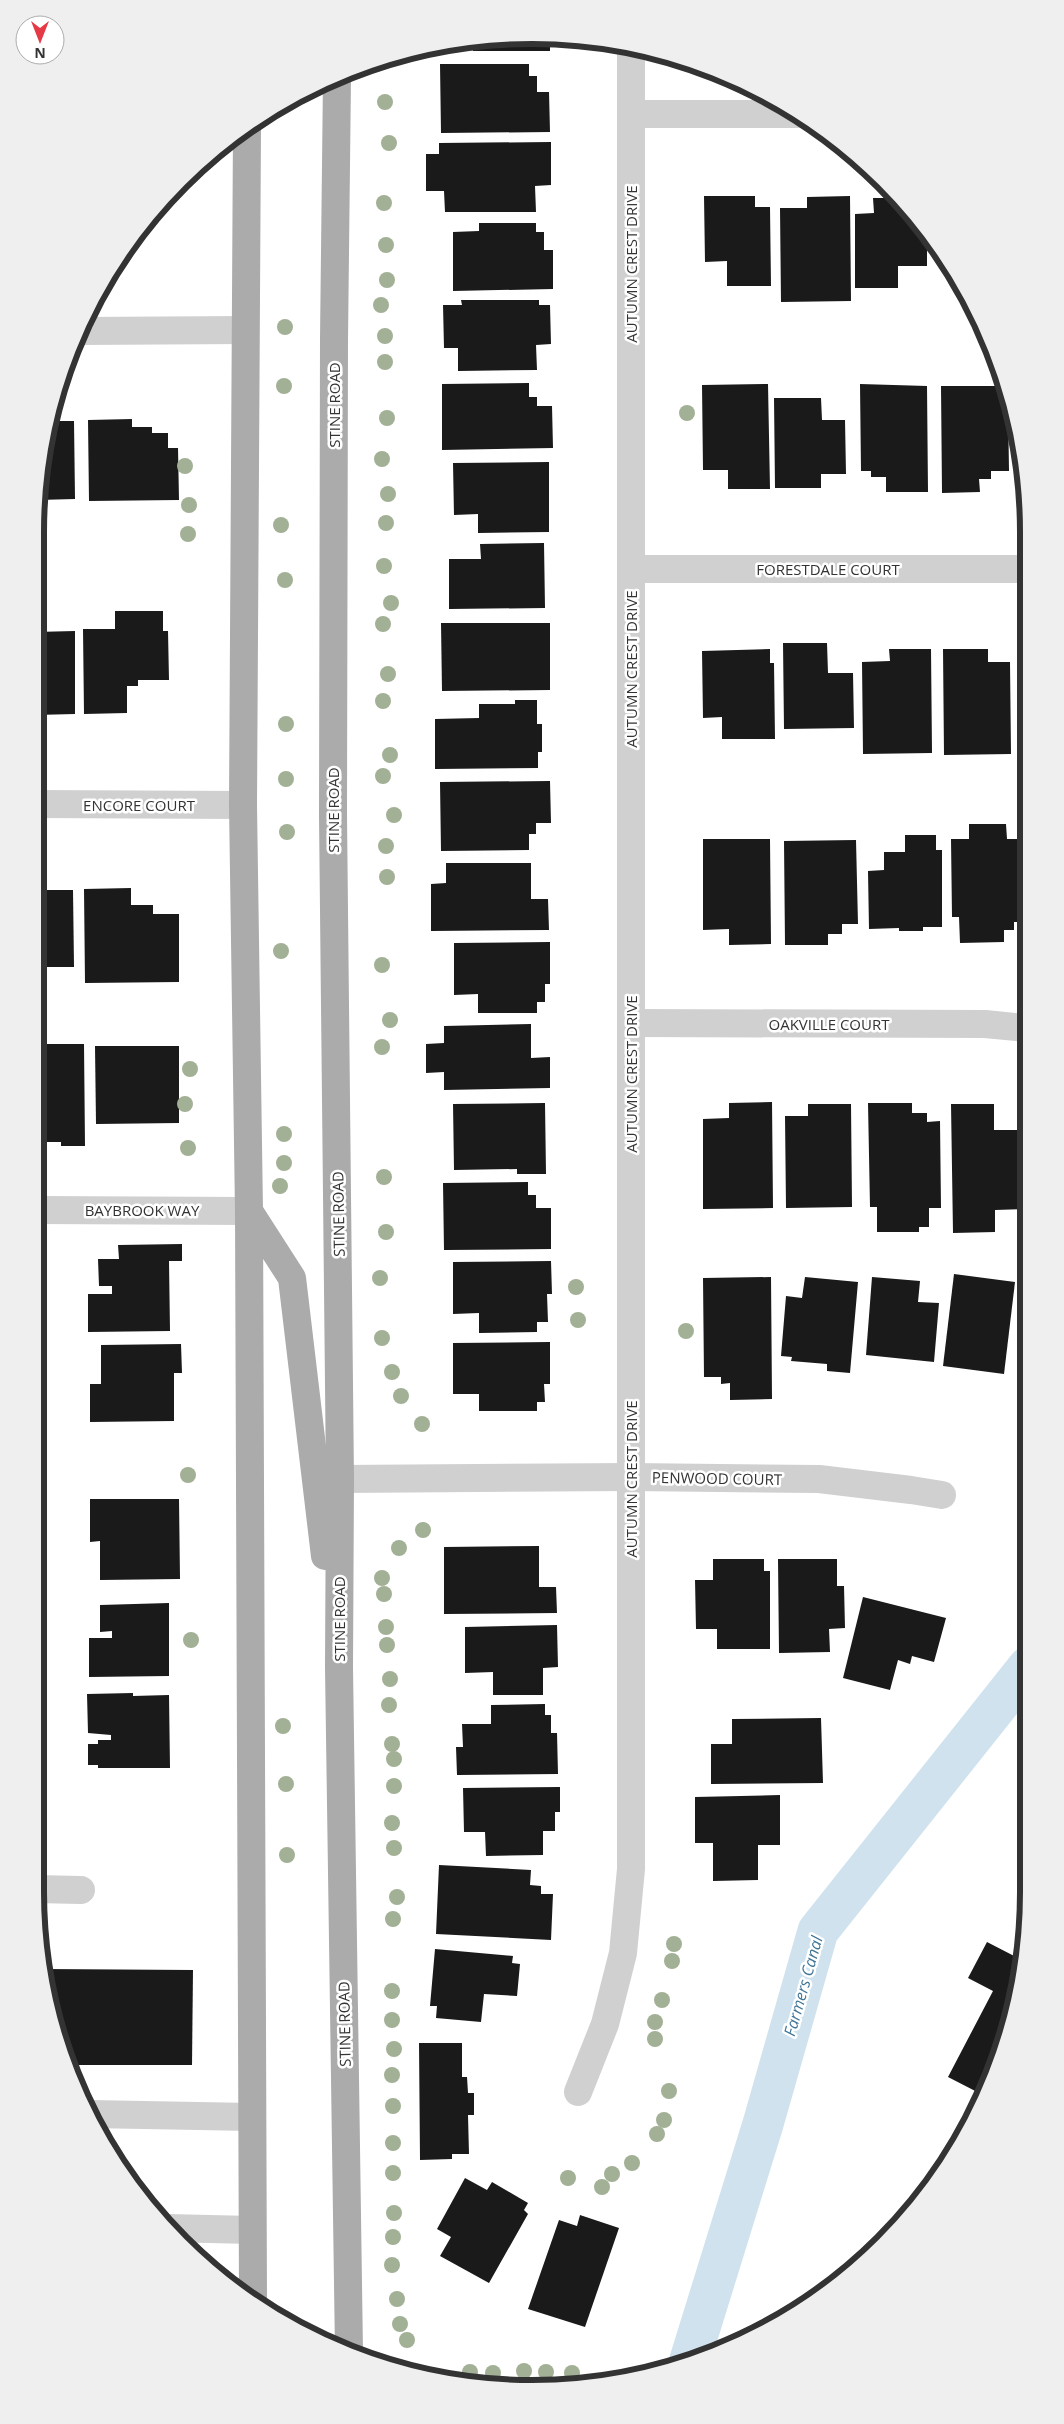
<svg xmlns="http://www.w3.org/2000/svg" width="1064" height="2424" viewBox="0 0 1064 2424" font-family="'Open Sans',sans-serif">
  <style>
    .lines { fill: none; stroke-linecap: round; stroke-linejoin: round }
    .canal { stroke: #cfe2ee; stroke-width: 41 }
    .building { fill: #1a1a1a }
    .minor { stroke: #d0d0d0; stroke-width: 28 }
    .major { stroke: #ababab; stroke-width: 28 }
    .tree { fill: #a2b095 }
    .labels { text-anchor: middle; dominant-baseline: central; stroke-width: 5; stroke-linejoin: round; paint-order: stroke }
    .street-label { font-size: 15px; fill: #333; stroke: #fff }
    .water-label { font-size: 16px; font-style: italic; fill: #3f7597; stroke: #fff }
    .rim { fill: none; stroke: #333; stroke-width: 6 }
  </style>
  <rect width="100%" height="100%" fill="#fff"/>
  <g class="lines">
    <!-- canal -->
    <polyline class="canal" points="689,2363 763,2124 818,1931 1028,1667"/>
  </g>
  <!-- building -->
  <g class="building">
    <polygon points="500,36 550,38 550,51 473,51 473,40"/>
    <polygon points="440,64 529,64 529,76 537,76 537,92 549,92 550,132 441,133"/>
    <polygon points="551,142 551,185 535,186 536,212 445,212 444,191 426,191 426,154 439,154 439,143"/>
    <polygon points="169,195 169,210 154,210 159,204"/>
    <polygon points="704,196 755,196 755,207 770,207 771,286 727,286 727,261 705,262"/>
    <polygon points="850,196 851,301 781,302 780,208 807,208 807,197"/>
    <polygon points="873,198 896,198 902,204 903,212 910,212 927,230 927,266 898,266 898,288 855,288 855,214 874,213"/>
    <polygon points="479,223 536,223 536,232 544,232 544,250 553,250 553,289 453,291 453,232 479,231"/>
    <polygon points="939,251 944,260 948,266 939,267"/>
    <polygon points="461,300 539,300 539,305 550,305 551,344 536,345 537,370 458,371 458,348 444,348 443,305 462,305"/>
    <polygon points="529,383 529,397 537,397 537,406 552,406 553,448 442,450 442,384"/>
    <polygon points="768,384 770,489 728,489 728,470 703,470 702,385"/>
    <polygon points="860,384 927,386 928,492 886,492 886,477 871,477 871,471 861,471"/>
    <polygon points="941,386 1003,386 1008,405 1009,471 991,471 991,479 979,479 980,492 942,493"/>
    <polygon points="774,398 821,398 822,420 845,420 846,474 821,474 821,488 775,488"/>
    <polygon points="132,419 132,427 152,427 152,433 168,433 168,448 178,448 179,500 89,501 88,420"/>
    <polygon points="48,421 74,421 75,499 38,500 44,435"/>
    <polygon points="1022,457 1025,467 1025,486 1022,486"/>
    <polygon points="549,462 549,532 478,533 478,514 454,515 453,463"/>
    <polygon points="544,543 545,608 449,609 449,559 481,559 480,544"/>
    <polygon points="115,611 163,611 163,631 168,631 169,680 138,680 138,686 127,686 127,713 84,714 83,629 115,629"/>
    <polygon points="441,623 550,623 550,690 442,691"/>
    <polygon points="75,631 75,714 35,715 35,632"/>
    <polygon points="783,643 827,643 828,673 853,673 854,728 784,729"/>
    <polygon points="770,649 770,663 774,663 775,739 722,739 722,717 703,718 702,651"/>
    <polygon points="889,649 931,649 932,753 863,754 862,662 890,661"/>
    <polygon points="943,649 988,649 988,662 1010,662 1011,754 944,755"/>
    <polygon points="515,700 537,700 537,724 542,724 542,752 538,752 538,768 435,769 435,719 479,718 479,704 515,704"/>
    <polygon points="550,781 551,823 536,823 536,834 529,834 529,850 441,851 440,782"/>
    <polygon points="969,824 1006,824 1007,839 1026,839 1026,922 1014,922 1014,930 1004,930 1004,942 960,943 959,917 952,917 951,839 969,839"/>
    <polygon points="905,835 936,835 936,850 942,850 942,927 923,927 923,931 899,931 899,928 869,929 868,871 884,870 884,852 905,852"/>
    <polygon points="703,839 770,839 771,944 729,945 729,929 703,930"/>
    <polygon points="856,840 858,924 842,924 842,934 828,934 828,945 785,945 784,841"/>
    <polygon points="446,863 531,863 531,899 548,899 549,930 431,931 431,884 446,883"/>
    <polygon points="131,888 131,905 153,905 153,914 179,914 179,982 85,983 84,889"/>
    <polygon points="35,890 73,890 74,967 35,967"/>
    <polygon points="550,942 550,984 545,984 545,1002 537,1002 537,1013 478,1013 478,994 454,995 454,943"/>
    <polygon points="531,1024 531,1058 550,1057 550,1088 444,1090 444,1072 426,1073 426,1044 444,1043 444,1026"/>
    <polygon points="35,1044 84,1044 85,1146 61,1146 61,1142 35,1142"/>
    <polygon points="95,1046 179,1046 179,1123 96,1124"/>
    <polygon points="772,1102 773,1208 703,1209 703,1119 729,1118 729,1103"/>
    <polygon points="545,1103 546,1174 517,1174 517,1169 454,1170 453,1104"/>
    <polygon points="868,1103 912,1103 912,1113 927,1113 927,1122 940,1121 941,1208 929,1208 929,1227 919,1227 919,1232 877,1232 877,1207 870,1207"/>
    <polygon points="808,1104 851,1104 852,1207 786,1208 785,1116 808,1116"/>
    <polygon points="951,1104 994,1104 994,1130 1027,1130 1027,1209 995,1210 995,1232 953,1233"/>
    <polygon points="528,1182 528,1195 536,1195 536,1208 551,1208 551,1249 444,1250 443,1183"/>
    <polygon points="182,1244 182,1261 169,1261 170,1331 88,1332 88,1294 112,1294 112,1286 99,1286 98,1259 119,1259 118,1245"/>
    <polygon points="551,1261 552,1294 547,1294 548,1322 537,1322 537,1332 479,1333 479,1313 453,1314 453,1262"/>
    <polygon points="954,1274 1015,1282 1004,1374 943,1366"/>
    <polygon points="771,1277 772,1399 730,1400 730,1383 721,1384 721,1377 704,1377 703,1278"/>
    <polygon points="805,1277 858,1282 850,1373 827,1371 827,1364 791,1361 792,1357 781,1356 786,1296 802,1298"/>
    <polygon points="872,1277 920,1281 918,1302 939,1303 934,1362 866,1355"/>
    <polygon points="1027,1334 1027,1362 1018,1357"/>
    <polygon points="550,1342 550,1384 544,1384 545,1402 537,1402 537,1411 479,1411 479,1394 453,1394 453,1343"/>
    <polygon points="181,1344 182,1373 174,1373 174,1421 90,1422 90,1384 101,1384 101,1345"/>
    <polygon points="1028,1403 1028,1415 1023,1413"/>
    <polygon points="90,1499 179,1499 180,1579 100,1580 100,1541 90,1542"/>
    <polygon points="539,1546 539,1587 556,1587 557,1613 444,1614 444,1547"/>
    <polygon points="713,1559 764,1559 764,1571 770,1571 770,1649 717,1649 717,1629 696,1629 695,1580 713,1580"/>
    <polygon points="778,1559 837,1559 837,1586 844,1586 845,1628 829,1629 830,1652 779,1653"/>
    <polygon points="863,1597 946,1618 934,1662 912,1656 910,1664 898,1660 890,1690 843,1678"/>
    <polygon points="169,1603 169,1676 89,1677 89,1638 112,1638 112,1631 100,1632 100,1605"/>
    <polygon points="557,1625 558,1667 543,1668 543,1695 493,1695 493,1672 465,1673 465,1627"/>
    <polygon points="133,1693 133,1696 169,1695 170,1768 98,1768 98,1765 88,1765 88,1744 98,1744 98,1740 111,1740 111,1735 88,1733 87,1694"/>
    <polygon points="545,1704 545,1715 551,1715 551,1733 557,1733 558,1774 457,1775 456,1747 463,1747 462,1724 491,1724 491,1705"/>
    <polygon points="821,1718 823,1783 711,1784 711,1744 732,1744 732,1719"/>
    <polygon points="560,1787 560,1812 555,1812 555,1831 543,1831 543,1855 486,1856 485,1832 464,1832 463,1788"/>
    <polygon points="780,1795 780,1845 758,1845 758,1880 713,1881 713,1843 695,1843 695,1797"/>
    <polygon points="439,1865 531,1870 530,1885 541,1886 541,1894 553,1894 551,1940 436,1934"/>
    <polygon points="987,1942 1022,1960 1020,1989 1003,2052 983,2095 948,2077 993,1991 968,1978"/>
    <polygon points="435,1949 513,1956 512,1963 520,1964 517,1996 484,1994 481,2022 436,2018 437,2006 430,2006"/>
    <polygon points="43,1969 193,1970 192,2065 67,2065 61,2052 44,1989"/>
    <polygon points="419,2043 462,2043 462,2077 467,2077 468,2093 474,2093 474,2115 468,2115 469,2154 452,2154 452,2159 420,2160"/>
    <polygon points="465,2178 487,2190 492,2182 528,2203 524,2210 528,2214 489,2283 440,2256 451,2237 437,2229"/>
    <polygon points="580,2215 619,2228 585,2327 528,2309 559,2220 577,2226"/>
  </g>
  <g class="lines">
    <!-- minor -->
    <g class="minor">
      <polyline points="631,114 799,114"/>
      <polyline points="80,331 245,330"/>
      <polyline points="631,569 1025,569"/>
      <polyline points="35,804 243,805"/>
      <polyline points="631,1023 985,1024 1026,1028"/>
      <polyline points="35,1210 249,1211"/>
      <polyline points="340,1479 631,1477 819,1479 911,1490 942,1495"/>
      <polyline points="35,1889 81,1890"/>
      <polyline points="578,2092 605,2024 623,1953 631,1869 631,47"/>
      <polyline points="90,2114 252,2117"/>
      <polyline points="167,2228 252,2230"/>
    </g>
    <!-- major -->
    <g class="major">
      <polyline points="337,77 334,340 333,815 340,1479 339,1667 349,2352"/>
      <polyline points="247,127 243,805 249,1211 253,2300"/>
      <polyline points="249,1211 292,1278 325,1556"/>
    </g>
  </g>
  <!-- trees -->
  <g class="tree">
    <circle cx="385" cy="102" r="8"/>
    <circle cx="389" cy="143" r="8"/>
    <circle cx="384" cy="203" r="8"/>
    <circle cx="386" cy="245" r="8"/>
    <circle cx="387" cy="280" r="8"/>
    <circle cx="381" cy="305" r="8"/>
    <circle cx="285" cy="327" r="8"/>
    <circle cx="385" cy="336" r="8"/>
    <circle cx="385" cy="362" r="8"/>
    <circle cx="284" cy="386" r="8"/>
    <circle cx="687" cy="413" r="8"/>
    <circle cx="387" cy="418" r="8"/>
    <circle cx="382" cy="459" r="8"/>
    <circle cx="185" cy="466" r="8"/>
    <circle cx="388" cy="494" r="8"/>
    <circle cx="189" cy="505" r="8"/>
    <circle cx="386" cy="523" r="8"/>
    <circle cx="281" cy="525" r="8"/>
    <circle cx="188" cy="534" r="8"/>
    <circle cx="384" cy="566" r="8"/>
    <circle cx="285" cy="580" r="8"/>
    <circle cx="391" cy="603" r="8"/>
    <circle cx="383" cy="624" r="8"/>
    <circle cx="388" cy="674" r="8"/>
    <circle cx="383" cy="701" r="8"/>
    <circle cx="286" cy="724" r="8"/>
    <circle cx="390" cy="755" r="8"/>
    <circle cx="383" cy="776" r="8"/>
    <circle cx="286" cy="779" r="8"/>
    <circle cx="394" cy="815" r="8"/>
    <circle cx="287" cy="832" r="8"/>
    <circle cx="386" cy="846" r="8"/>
    <circle cx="387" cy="877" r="8"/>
    <circle cx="281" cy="951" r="8"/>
    <circle cx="382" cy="965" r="8"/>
    <circle cx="390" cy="1020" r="8"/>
    <circle cx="382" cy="1047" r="8"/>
    <circle cx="190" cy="1069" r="8"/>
    <circle cx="185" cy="1104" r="8"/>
    <circle cx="284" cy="1134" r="8"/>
    <circle cx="188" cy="1148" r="8"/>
    <circle cx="284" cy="1163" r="8"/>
    <circle cx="384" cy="1177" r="8"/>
    <circle cx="280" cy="1186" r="8"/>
    <circle cx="386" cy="1232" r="8"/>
    <circle cx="380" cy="1278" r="8"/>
    <circle cx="576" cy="1287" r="8"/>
    <circle cx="578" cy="1320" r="8"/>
    <circle cx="686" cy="1331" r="8"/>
    <circle cx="382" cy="1338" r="8"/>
    <circle cx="392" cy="1372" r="8"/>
    <circle cx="401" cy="1396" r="8"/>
    <circle cx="422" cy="1424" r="8"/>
    <circle cx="188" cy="1475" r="8"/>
    <circle cx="423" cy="1530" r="8"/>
    <circle cx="399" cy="1548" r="8"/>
    <circle cx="382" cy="1578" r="8"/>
    <circle cx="384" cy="1594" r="8"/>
    <circle cx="386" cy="1627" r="8"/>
    <circle cx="191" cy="1640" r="8"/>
    <circle cx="387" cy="1645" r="8"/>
    <circle cx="390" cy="1679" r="8"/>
    <circle cx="389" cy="1705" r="8"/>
    <circle cx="283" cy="1726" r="8"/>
    <circle cx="392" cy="1744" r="8"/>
    <circle cx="394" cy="1759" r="8"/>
    <circle cx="286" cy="1784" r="8"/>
    <circle cx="394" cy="1786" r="8"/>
    <circle cx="392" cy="1823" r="8"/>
    <circle cx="394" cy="1848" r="8"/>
    <circle cx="287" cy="1855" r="8"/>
    <circle cx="397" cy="1897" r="8"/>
    <circle cx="393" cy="1919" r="8"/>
    <circle cx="674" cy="1944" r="8"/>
    <circle cx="672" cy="1961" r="8"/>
    <circle cx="392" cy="1991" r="8"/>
    <circle cx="662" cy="2000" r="8"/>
    <circle cx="392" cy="2020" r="8"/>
    <circle cx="655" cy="2022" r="8"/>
    <circle cx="655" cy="2039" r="8"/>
    <circle cx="394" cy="2049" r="8"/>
    <circle cx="392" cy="2075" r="8"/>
    <circle cx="669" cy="2091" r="8"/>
    <circle cx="393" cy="2106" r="8"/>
    <circle cx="664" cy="2120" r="8"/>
    <circle cx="657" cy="2134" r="8"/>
    <circle cx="393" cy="2143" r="8"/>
    <circle cx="632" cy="2163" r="8"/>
    <circle cx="393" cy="2173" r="8"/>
    <circle cx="612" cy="2174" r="8"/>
    <circle cx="568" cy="2178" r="8"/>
    <circle cx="602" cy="2187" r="8"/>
    <circle cx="394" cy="2213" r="8"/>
    <circle cx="393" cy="2237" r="8"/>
    <circle cx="392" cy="2265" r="8"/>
    <circle cx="397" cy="2299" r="8"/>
    <circle cx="400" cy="2324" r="8"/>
    <circle cx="407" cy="2340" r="8"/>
    <circle cx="524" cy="2371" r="8"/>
    <circle cx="470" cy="2372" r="8"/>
    <circle cx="546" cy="2372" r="8"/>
    <circle cx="493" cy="2373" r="8"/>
    <circle cx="572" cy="2373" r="8"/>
  </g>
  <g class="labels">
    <!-- street labels -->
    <g class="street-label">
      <text transform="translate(631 264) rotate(-90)">AUTUMN CREST DRIVE</text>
      <text transform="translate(334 405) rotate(-90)">STINE ROAD</text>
      <text x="828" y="569">FORESTDALE COURT</text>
      <text transform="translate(631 669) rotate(-90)">AUTUMN CREST DRIVE</text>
      <text x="139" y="805">ENCORE COURT</text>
      <text transform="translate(333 810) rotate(-90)">STINE ROAD</text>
      <text x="829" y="1024">OAKVILLE COURT</text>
      <text transform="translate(631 1074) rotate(-90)">AUTUMN CREST DRIVE</text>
      <text x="142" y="1210">BAYBROOK WAY</text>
      <text transform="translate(338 1214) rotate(-91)">STINE ROAD</text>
      <text transform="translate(717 1478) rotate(1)">PENWOOD COURT</text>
      <text transform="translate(631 1479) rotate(-90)">AUTUMN CREST DRIVE</text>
      <text transform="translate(339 1619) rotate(-90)">STINE ROAD</text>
      <text transform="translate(344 2024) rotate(-91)">STINE ROAD</text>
    </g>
    <!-- water labels -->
    <g class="water-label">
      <text transform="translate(803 1986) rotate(-74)">Farmers Canal</text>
    </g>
  </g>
  <!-- crop -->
  <path d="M0 0H1064V2424H0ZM532 44H532A488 488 0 0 1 1020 532V1892A488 488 0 0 1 532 2380H532A488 488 0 0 1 44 1892V532A488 488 0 0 1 532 44Z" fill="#efefef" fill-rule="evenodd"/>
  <path class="rim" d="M532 44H532A488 488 0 0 1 1020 532V1892A488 488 0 0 1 532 2380H532A488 488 0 0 1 44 1892V532A488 488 0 0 1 532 44Z"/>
  <!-- north arrow -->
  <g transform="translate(40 40) rotate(180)"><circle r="24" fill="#ffffff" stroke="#adadad"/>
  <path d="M0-4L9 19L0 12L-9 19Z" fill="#e63946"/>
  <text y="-8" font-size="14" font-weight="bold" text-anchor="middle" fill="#333333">N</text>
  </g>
</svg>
